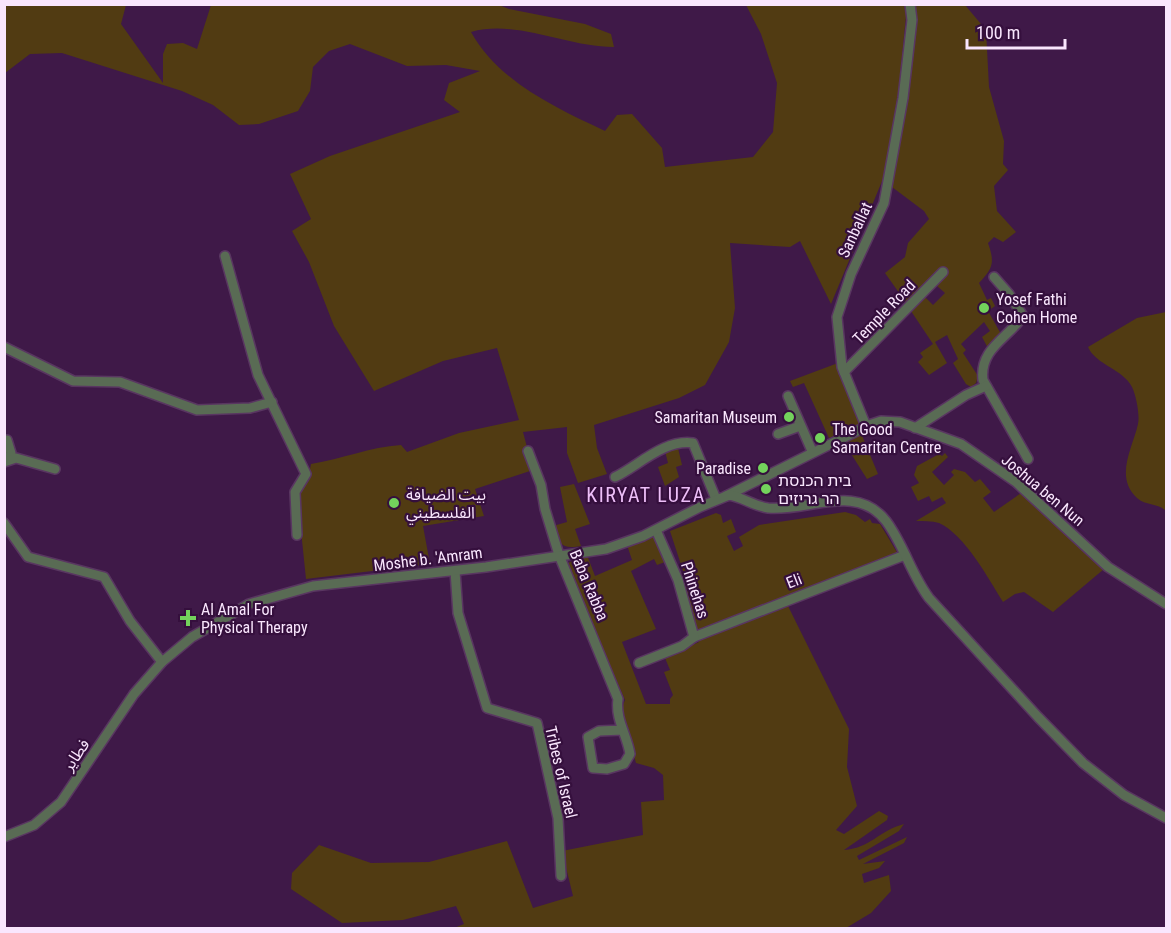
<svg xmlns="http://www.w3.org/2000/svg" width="1171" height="933" viewBox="0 0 1171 933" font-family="'Roboto Condensed','Noto Sans Arabic','Noto Sans Hebrew',sans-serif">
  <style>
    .green { fill: #513b12 }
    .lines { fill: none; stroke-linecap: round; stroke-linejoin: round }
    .minor-casing { stroke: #593661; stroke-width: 12 }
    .minor { stroke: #596b54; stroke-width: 9 }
    .poi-dot { fill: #73d25c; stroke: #350f3d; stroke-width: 2 }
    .labels { text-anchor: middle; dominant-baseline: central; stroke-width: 4.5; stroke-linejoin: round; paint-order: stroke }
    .street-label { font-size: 16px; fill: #f9e6fd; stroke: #350f3d }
    .poi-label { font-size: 16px; fill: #f9e6fd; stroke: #350f3d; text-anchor: start }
    .quarter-label { font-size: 20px; letter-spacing: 1.5px; fill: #edbff8; stroke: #350f3d }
  </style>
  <rect width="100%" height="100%" fill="#3f1948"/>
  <!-- green -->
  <g class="green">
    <path d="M5,5H126L121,24L163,83V54L167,44L183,43L197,49L211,5H499L509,9L585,24L611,34L614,47C566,47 517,19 471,32C499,82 556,108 605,131L617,115L632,114L662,148L665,167L753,157L773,132L777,83L761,34L746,5H904L906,16L899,87L885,174L831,304L800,241L790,247L730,243L735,308L729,342L705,385L679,398L594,425L597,448L607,474L578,483L567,453V427L523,432L533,470L475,489L484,516L423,526L430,564L306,579L297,492L309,474L311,464C342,459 370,447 401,445L407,452L459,433L519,420L497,348L443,361L374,391L334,326L309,262L292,231L311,219L290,174L330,156L460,112L444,100L449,83L480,71L446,65L407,66L350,44L329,51L313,67L310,91L298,111L259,124L239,125L213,105L182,91L62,53L30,54L5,73Z"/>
    <path d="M916,5H965L986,30L989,87L1004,141L1003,164L1008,170L994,186L997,211L1016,232L1003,242L994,237L988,243C995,263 993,268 979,283L987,300L991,298L995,306L988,311L1001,334L989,350L982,337L990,331L984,322L961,344L966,350L963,353L978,376L976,383L971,387L966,384L953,363L958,359L947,335L935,342L947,363L929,375L918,362L923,357L920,353L933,344L911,311L925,297L933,305L945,293L936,285L907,304L885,273L905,257L908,243L929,219L924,211L892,187C903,127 914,66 916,5Z"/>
    <path d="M1166,312V511C1158,503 1146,506 1137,498C1114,477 1133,447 1138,424C1140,415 1136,395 1132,387C1123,369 1096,365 1088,347L1137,318Z"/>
    <polygon points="838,363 861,424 829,438 804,383 793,387 790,381"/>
    <polygon points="861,433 878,474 867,479 843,441"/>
    <polygon points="678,448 682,465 676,467 679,477 665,486 658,467 668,463 665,451"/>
    <path d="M945,453L948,457L932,472L944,485L954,475L951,472L954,469L965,472L975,482L980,479L991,492L983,498L994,512L1024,491L1104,569L1053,612L1024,592L1015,594L1003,602C988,578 965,535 939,523C932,521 923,521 916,521L946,503L942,497L932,502L929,496L918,501L911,487L919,483L914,475L917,466L939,454L942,456Z"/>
    <path d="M574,484L590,524L575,529L581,546C562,550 557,543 553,526L567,522L560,487Z"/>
    <polygon points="845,512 856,515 865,522 870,519 872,523 880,524 898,554 697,632 682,583 686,582 685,577 670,531 716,513 721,515 723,523 731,519 736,532 727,536 734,551 743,546 739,537 759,525"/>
    <path d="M655,534L665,562L657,565L654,559L631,571L656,629L622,642L646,704H670V699L673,695L664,672L670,670L665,658L699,642L697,639L783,604L788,606L849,729L847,767L857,806L836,830L844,834L879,811L888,816L887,820L844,850C871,848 878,831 904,824L899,831L857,856L859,860L907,837L904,843L863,864L885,861L879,868L862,874L864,883L889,875L891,891L871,913L846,928H454L464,924L456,906L403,920L342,923L291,889L292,873L319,845L371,863L429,862L507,841L533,908L573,896L562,851L643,835L641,802L664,800L663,775L654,768L636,763L621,710L625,700L567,567L568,563L587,555L595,576L632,560L627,545Z"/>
  </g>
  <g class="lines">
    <!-- minor casing -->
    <g class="minor-casing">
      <g id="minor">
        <polyline points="225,256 258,375 306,474 295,492 297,535"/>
        <path d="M994,277L1009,294L1023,316C1008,338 979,349 983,380L1028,459"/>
        <polyline points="4,347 73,381 120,382 197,410 250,408 272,402"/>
        <polyline points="844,372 943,272"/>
        <polyline points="788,396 812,451"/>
        <polyline points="866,426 842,367 837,317 851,274 884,203 903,98 912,20 910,4"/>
        <polyline points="915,428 966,395 986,386"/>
        <polyline points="778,434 800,426"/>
        <polyline points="7,440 11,453 8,460"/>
        <path d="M528,451L541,485L545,509L559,555L618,699C615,719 627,735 630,754L624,764L607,769L593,768L588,737L599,731L623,730"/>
        <polyline points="4,462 16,458 55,469"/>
        <path d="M615,477C638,466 664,439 693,443L716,499"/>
        <polyline points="726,496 869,425 881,421 900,422 961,444 1016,482 1108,567 1166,604"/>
        <polyline points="4,523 28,557 104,577 130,621 162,662"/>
        <polyline points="455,571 458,613 487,708 537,723 558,818 561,876"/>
        <polyline points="694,637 905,555"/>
        <polyline points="639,663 682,646 694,637 678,580 656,530"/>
        <path d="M4,837L34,825L61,802L134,694L162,662L192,637L249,604L313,586L486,567L606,549L643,536L700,507L729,495C743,497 753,506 768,508C808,512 856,482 886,521C904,545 911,574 929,598L1038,717L1083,763L1124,795L1166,818"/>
      </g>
    </g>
    <!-- minor -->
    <use href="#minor" class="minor"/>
  </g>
  <!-- markers -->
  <g class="poi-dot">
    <circle cx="984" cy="308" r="6"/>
    <circle cx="789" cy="417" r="6"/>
    <circle cx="820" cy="438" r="6"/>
    <circle cx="763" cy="468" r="6"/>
    <circle cx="766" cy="489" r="6"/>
    <circle cx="394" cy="503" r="6"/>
    <path d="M185 609h6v6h6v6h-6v6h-6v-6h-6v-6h6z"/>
  </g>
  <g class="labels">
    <!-- street labels -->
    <g class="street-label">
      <text transform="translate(855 230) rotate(-65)">Sanballat</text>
      <text transform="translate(884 312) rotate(-46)">Temple Road</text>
      <text transform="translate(1043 490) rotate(40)">Joshua ben Nun</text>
      <text transform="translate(428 559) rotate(-7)">Moshe b. 'Amram</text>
      <text transform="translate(794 581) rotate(-21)">Eli</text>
      <text transform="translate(589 585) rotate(67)">Baba Rabba</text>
      <text transform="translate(695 590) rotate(72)">Phinehas</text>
      <text transform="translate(76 755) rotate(-56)">فطاير</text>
      <text transform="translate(561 772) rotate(77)">Tribes of Israel</text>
    </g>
    <!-- poi labels -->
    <g class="poi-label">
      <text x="996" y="299">Yosef Fathi<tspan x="996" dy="18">Cohen Home</tspan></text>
      <text x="777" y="417" text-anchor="end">Samaritan Museum</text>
      <text x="832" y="429">The Good<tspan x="832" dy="18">Samaritan Centre</tspan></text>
      <text x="751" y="468" text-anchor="end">Paradise</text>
      <text x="778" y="480">בית הכנסת<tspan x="778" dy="18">הר גריזים</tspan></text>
      <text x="406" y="494">بيت الضيافة<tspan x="406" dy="18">الفلسطيني</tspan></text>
      <text x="201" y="609">Al Amal For<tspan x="201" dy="18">Physical Therapy</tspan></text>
    </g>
    <!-- quarter labels -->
    <g class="quarter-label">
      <text x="646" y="495">KIRYAT LUZA</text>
    </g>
  </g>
  <!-- border -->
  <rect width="1171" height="933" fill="none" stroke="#f9e6fd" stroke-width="12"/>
  <!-- scale -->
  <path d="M967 39v9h98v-9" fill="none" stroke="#f9e6fd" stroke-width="3"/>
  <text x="976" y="39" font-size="18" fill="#f9e6fd" stroke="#350f3d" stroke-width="4.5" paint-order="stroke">100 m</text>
</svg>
